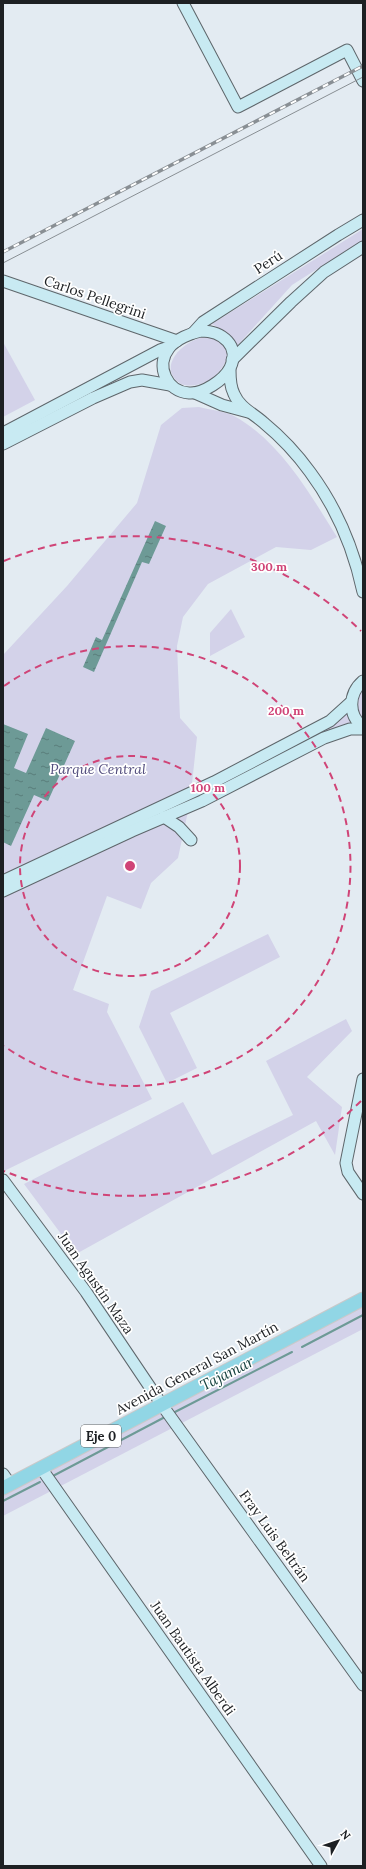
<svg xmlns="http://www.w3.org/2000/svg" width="366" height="1869" viewBox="0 0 366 1869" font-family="Lora,serif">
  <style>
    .green { fill: #d3d2e9 }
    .water { fill: url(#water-ripples) }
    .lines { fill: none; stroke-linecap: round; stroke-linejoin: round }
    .stream { stroke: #6d9a96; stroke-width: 2 }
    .secondary-casing { stroke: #5e666b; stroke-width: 13 }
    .primary-casing { stroke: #c9c9ca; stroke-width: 15 }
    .secondary { stroke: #c8eaf2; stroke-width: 11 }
    .primary { stroke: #91d6e5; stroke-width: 13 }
    .tram { stroke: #898f94; stroke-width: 1 }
    .rail-casing { stroke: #898f94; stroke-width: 3.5 }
    .rail { stroke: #fff; stroke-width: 2; stroke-dasharray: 6; stroke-linecap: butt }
    .ring { fill: none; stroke: #d04477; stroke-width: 2; stroke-dasharray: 7 5 }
    .labels { text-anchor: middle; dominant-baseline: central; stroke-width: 3.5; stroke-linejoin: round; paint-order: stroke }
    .shield { fill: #fff; stroke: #616365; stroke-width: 1 }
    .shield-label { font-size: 13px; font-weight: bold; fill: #1d2023 }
    .street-label { font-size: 14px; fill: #1d2023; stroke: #fff }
    .park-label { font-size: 14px; font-style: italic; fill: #534e7e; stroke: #fff }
    .water-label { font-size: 15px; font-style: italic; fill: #15413e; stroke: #fff }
    .centre { fill: #d04477; stroke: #fff; stroke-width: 2 }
    .ring-label { font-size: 12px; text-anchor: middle; font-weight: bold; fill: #d04477; stroke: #fff; stroke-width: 3.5; stroke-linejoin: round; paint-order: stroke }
  </style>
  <defs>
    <pattern id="water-ripples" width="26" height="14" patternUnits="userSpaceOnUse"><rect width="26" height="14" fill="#6d9a96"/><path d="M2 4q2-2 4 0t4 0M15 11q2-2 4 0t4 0" fill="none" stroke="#597d7a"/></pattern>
  </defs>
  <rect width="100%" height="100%" fill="#e3ebf2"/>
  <!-- green -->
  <g class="green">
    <polygon points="363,229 363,240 292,285 236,347 227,333 212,324"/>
    <path d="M208,337L223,343L228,353C225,373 202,391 181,384C154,367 186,337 208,337Z"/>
    <polygon points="3,342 35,400 3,417"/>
    <path d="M199,407C210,410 224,411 234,416C280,441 310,494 337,537L311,550L276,547L208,584L183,617L177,646L180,718L197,737L190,802L178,858L151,883L141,909L107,896L73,990L109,1004L107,1012L152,1099L4,1171L3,655L67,586L137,503L161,425L182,408Z"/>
    <polygon points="231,609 245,637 210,656 210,633"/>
    <path d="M363,688V721C355,709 356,700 363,688Z"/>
    <polygon points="346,713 351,724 210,792 209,789"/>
    <polygon points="268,934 280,957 170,1013 197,1068 167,1083 139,1027 151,991"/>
    <polygon points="346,1019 352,1031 307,1077 342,1107 335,1155 316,1121 76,1254 24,1184 183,1102 212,1155 293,1115 266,1061"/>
    <polygon points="363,1299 363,1329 3,1516 3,1488"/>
  </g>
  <!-- water -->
  <g class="water">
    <polygon points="155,521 166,526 149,564 142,562 94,672 83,667 96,637 102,640"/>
    <polygon points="3,724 28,734 14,768 26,773 46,728 75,741 48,801 34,795 11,846 3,842"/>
  </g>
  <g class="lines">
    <!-- stream -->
    <g class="stream">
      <polyline points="302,1347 363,1315"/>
      <polyline points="173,1413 292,1352"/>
      <polyline points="51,1477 165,1417"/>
      <polyline points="3,1501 40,1482"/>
    </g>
    <!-- secondary casing -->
    <g class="secondary-casing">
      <g id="secondary">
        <polyline points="183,3 238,107 347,50 363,81"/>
        <polyline points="3,281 177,341"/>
        <path d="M201,331C222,331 241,346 230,368C224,380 203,394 189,393C167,392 155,366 169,348C176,339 191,333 201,331Z"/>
        <polyline points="193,333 203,322 338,235 363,220"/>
        <polyline points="232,360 291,302 324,272 363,247"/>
        <path d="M230,370C230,378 230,386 234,394C240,408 253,413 264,423C281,437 297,454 310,472C336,507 354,550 363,592"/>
        <polyline points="195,393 222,405 248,412"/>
        <polyline points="3,433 160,350 169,347"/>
        <polyline points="3,444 93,398 130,382 142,380 170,385"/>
        <path d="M363,681C348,694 348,715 363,727"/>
        <polyline points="164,817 179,827 191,840"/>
        <polyline points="3,881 214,782 330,721 351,702"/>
        <polyline points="3,891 132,831 202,801 324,738 350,729 363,729"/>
        <polyline points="363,1079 346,1163 348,1172 363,1194"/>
        <polyline points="3,1180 86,1292 162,1405 363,1685"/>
        <polyline points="41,1468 321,1866"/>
        <polyline points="3,1474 10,1484"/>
      </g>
    </g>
    <!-- primary casing -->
    <g class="primary-casing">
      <polyline id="primary" points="3,1488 363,1299"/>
    </g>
    <!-- secondary -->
    <use href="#secondary" class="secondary"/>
    <!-- primary -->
    <use href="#primary" class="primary"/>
    <!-- tram -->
    <polyline class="tram" points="3,263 363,77"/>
    <!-- rail casing -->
    <g class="rail-casing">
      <polyline id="rail" points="3,252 363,66"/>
    </g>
    <!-- rail -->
    <use href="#rail" class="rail"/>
  </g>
  <!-- distance rings -->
  <g class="ring">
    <circle cx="130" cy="866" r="110"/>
    <path d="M4 686A220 220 0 1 1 4 1046"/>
    <path d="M361 1101A330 330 0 0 1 4 1171M4 561A330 330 0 0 1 361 631"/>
  </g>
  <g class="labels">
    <!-- shield labels -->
    <rect class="shield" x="81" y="1425" width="40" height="22" rx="3"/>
    <g class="shield-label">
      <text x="101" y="1436">Eje 0</text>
    </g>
    <!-- street labels -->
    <g class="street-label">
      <text transform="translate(268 262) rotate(-33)">Perú</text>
      <text transform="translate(95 297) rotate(19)">Carlos Pellegrini</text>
      <text transform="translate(96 1283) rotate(55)">Juan Agustín Maza</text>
      <text transform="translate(197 1368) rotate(-28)">Avenida General San Martín</text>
      <text transform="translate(275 1536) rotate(54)">Fray Luis Beltrán</text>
      <text transform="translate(193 1658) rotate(55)">Juan Bautista Alberdi</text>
    </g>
    <!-- park labels -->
    <g class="park-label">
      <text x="98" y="769">Parque Central</text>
    </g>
    <!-- water labels -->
    <g class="water-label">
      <text transform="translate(227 1373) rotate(-27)">Tajamar</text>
    </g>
  </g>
  <circle cx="130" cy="866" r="6" class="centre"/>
  <g class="ring-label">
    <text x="269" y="571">300 m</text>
    <text x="286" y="715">200 m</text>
    <text x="208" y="792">100 m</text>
  </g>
  <!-- border -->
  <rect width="366" height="1869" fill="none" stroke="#1d2023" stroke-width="8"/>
  <!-- north arrow -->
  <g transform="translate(338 1841) rotate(50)" stroke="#ffffff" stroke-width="3" paint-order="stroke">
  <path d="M0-3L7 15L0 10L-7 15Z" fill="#1d2023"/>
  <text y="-6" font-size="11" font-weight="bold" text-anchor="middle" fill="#1d2023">N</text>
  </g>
</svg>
